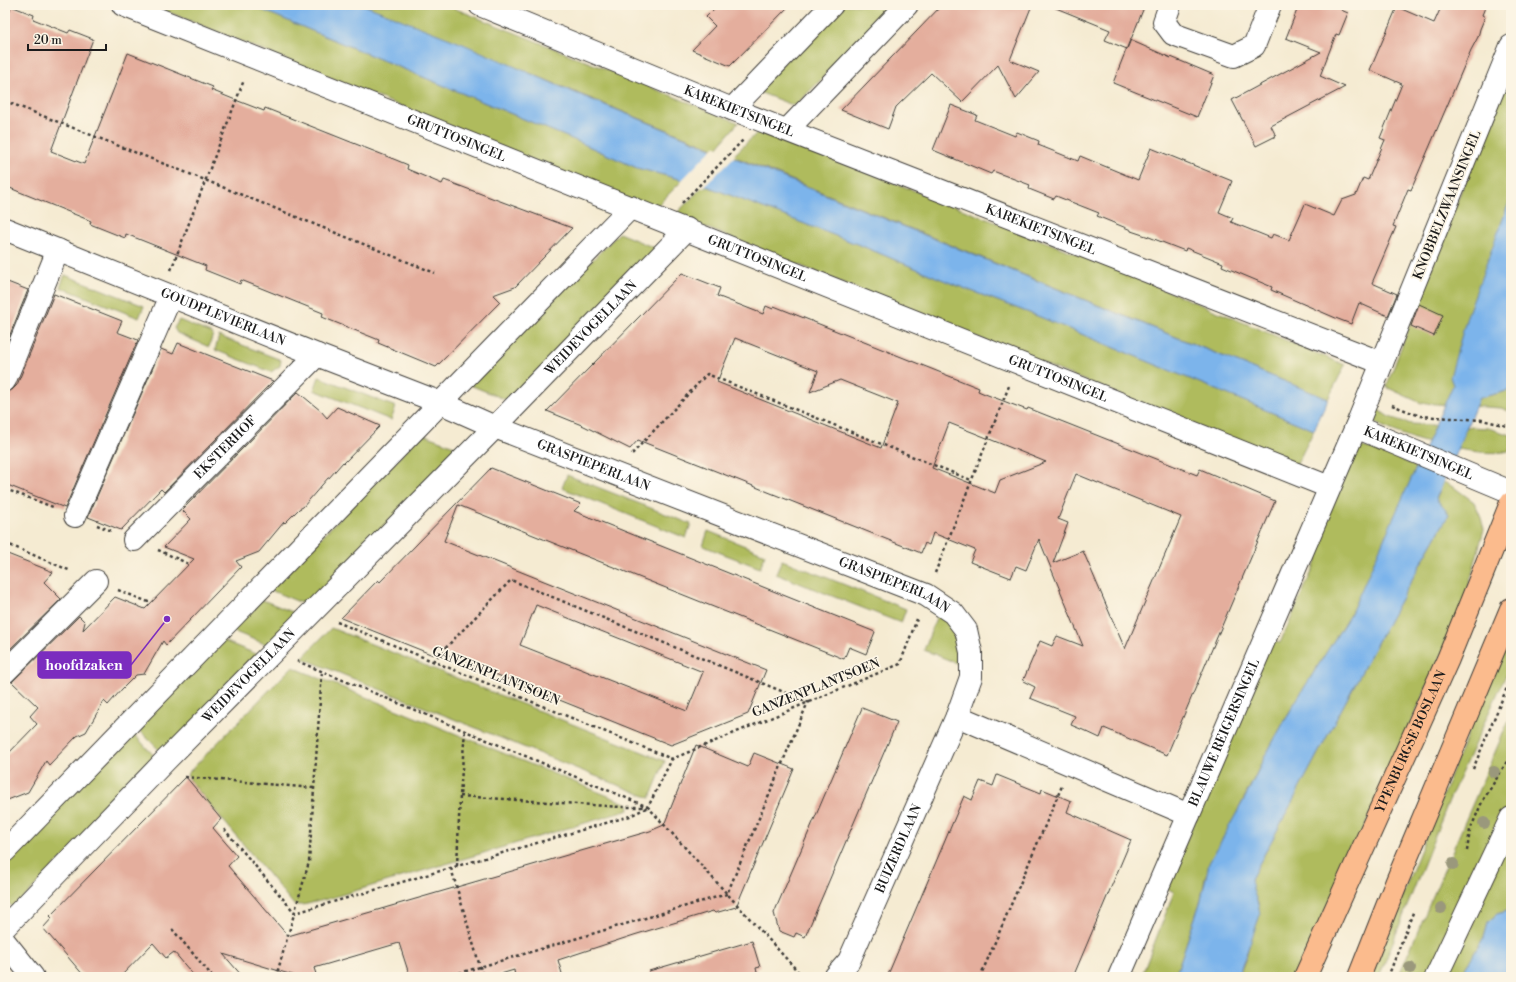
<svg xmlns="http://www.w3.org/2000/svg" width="1516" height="982" viewBox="0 0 1516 982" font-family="'Libre Bodoni',serif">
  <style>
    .green { fill: #afbb5d; stroke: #666c3c }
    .water { fill: #7bb4eb; stroke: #4c6884 }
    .pier { fill: #f5ebd2 }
    .building { fill: #e4ae9d; fill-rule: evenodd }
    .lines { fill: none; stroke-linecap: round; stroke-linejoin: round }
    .minor-casing { stroke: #3d3b37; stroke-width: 24 }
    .major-casing { stroke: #3d3b37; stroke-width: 24 }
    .path { stroke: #3d3b37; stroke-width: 2.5; stroke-dasharray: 3 3; stroke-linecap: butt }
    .minor { stroke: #fff; stroke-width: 22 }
    .major { stroke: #fbbb8d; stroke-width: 22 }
    .tree { fill: #9a987b }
    .labels { text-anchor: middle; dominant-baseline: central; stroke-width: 3.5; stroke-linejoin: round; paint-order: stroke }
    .street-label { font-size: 13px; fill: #1c1c1c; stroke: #fcf5e5 }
    .leader { fill: none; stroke: #7b2cbf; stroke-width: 1.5 }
    .callout-dot { fill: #7b2cbf; stroke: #fcf5e5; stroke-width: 1.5 }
    .callout { fill: #7b2cbf; stroke: #7b2cbf; stroke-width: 1.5 }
    .callout-label { font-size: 14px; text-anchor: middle; font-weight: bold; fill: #fff }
  </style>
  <rect width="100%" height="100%" fill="#fcf5e5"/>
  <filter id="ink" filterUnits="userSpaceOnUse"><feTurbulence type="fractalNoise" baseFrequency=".025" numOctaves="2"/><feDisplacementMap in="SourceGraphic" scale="8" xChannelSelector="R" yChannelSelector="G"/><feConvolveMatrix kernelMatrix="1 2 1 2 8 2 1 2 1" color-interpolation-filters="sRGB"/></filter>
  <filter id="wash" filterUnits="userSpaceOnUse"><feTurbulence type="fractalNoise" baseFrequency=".012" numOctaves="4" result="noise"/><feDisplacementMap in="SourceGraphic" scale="16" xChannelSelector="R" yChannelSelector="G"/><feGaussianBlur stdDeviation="0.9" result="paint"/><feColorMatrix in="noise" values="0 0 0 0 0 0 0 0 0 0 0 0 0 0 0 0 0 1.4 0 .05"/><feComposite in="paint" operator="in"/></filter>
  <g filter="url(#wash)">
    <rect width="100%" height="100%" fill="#f5ebd2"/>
    <!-- green -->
    <g class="green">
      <polygon points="151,5 250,5 579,142 637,168 683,180 654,209"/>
      <path d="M364,5H446L737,122L738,123L716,149C598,103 482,52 364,5Z"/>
      <polygon points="839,5 894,5 795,106 756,91"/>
      <polygon points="1511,65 1511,197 1506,210 1479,398 1511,390 1511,412 1501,408 1421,403 1386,387 1504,79"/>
      <polygon points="759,131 761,131 1113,268 1345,365 1328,399 733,156"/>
      <polygon points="703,186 709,187 862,246 953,284 1040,317 1314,430 1296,466 675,215"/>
      <polygon points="619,233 657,249 509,401 470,385"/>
      <polygon points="65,275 144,306 139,318 60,287"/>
      <polygon points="179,320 213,334 209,347 177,333 174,328"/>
      <polygon points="219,336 281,360 280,366 271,372 215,350"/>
      <polygon points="319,377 396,407 391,420 314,390"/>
      <path d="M1374,407L1389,417L1411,424L1488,428L1511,435V450C1494,458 1440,446 1421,441C1406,437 1392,430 1377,424L1369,408Z"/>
      <polygon points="422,434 462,449 309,606 270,590"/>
      <path d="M1363,447L1385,451L1455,488L1474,502L1481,518L1484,529L1464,604L1297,977H1238L1246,958L1259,906L1251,887V879C1317,757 1380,633 1449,514L1436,499L1439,493L1411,482L1351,613L1294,704L1265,756L1205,877L1201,900L1175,977H1127L1130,971L1142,975L1174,892L1166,888L1271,641L1280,643L1317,560L1307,556L1354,450Z"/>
      <polygon points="567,475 691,524 686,538 562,488"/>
      <polygon points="708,531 765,554 760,568 703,546"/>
      <polygon points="782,560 906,609 901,623 776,574"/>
      <polygon points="260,599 300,615 270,646 230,630"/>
      <polygon points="937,615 951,623 959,638 963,652 959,664 924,650"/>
      <polygon points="1511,627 1511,664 1450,798 1379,977 1369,977"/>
      <polygon points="331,628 665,761 650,798 302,658"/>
      <polygon points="221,640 261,656 164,755 136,727"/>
      <polygon points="292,667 628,804 629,810 324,900 303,905 294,905 192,783 187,774"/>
      <polygon points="1511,715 1511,910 1497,914 1488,922 1484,937 1460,977 1398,977"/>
      <polygon points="131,731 158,760 14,908 5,900 5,861"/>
    </g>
    <!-- water -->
    <g class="water">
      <polygon points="250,5 364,5 463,44 568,90 1328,399 1314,430 1040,317 953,284 862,246 709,187 637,168 579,142"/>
      <path d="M1511,197V390L1479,398L1436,499L1449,514C1380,633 1317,757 1251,879C1252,892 1259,902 1260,915L1238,977H1175L1201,900L1209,863L1247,794L1265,756L1294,704L1351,613L1453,385L1450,377L1467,316Z"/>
      <polygon points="1511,910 1511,977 1460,977 1484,937 1488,922 1497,914"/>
    </g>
    <!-- pier -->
    <polygon class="pier" points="715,146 736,155 703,188 680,182"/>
    <g id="blocks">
      <!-- building -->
      <g class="building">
        <polygon points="718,5 790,5 730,66 692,50 715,26 706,17"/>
        <polygon points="942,5 1032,5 1010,60 1039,72 1016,99 998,65 962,102 931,73 896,107 888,129 841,110"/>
        <polygon points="1051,5 1145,5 1127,49 1105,40 1110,30 1051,6"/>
        <polygon points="1299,5 1343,5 1341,10 1348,13 1339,35 1336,34 1320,76 1345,87 1271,126 1276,136 1256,146 1232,100 1321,52 1286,38"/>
        <polygon points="1442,5 1486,5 1482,15 1485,17 1480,29 1478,37 1471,50 1411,190 1408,189 1393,226 1396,227 1372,283 1397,294 1388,316 1359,303 1351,324 1338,319 1271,290 1272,287 1222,266 1223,263 1186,248 1185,251 1149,237 1131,231 1131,230 1097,216 1099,213 1056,196 1054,199 1029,189 1030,185 993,171 991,174 933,150 951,105 977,115 975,120 1015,136 1017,132 1039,141 1038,145 1078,161 1080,156 1138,180 1151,148 1232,181 1219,212 1233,218 1231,222 1271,238 1273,234 1289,240 1305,204 1334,216 1342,200 1356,195 1363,178 1368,180 1385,140 1380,138 1402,84 1370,70 1397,7 1434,23"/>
        <polygon points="11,6 34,15 33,19 68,33 70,30 93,39 51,151 84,164 128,53 213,87 211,90 233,99 264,111 265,108 396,160 408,165 407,169 442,184 444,180 572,228 515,287 493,295 500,302 436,367 378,343 379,340 322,317 323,313 241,280 240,284 205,270 206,266 126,234 125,238 90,224 91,221 5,186 5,8 10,10"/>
        <polygon points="1130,40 1171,58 1171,57 1214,75 1197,117 1113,83"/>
        <path d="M682,273L720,288L717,296L763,314L766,306L773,309L774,306L979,388L978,391L985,394L1027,410L1028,408L1197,475L1200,469L1275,501L1167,755L1104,728L1100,738L1083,730L1071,725L1075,716L1030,698L1035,687L1023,681L1040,641L1052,646L1057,636L1083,646L1039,539L1026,570L1016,566L1011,578L970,562L975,550L933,533L929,545L925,543L921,553L638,440L630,449L584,426L547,411ZM735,338L818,371L810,392L840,380L898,403L881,448L717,382ZM949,423L977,434L1046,462L1000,480L995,493L932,468ZM1076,474L1181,517L1125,649L1083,551L1053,563L1068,523L1058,519Z"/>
        <polygon points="5,281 28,290 5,347"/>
        <polygon points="54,294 122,321 117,332 138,340 65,508 5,484 5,392 12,390 17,385"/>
        <polygon points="1419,304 1443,315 1434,336 1411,326"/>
        <polygon points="178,343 273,381 164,492 161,489 121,530 88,517 161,349 173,354"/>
        <polygon points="298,392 321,411 327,418 337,407 380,426 344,463 343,462 329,478 328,478 303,507 299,509 285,523 284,522 259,552 236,561 241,567 166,645 163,641 144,674 136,675 122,689 108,705 104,701 86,732 77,736 49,765 46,761 28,792 5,801 5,757 37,724 30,716 38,707 12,682 79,616 85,622 83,630 115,597 145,609 194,559 164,547 191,519 182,510"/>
        <path d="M491,468L581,504L574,511L875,632L866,654L849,647L844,659L458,505L444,541L766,670L748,714L671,745L438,651L433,655L341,618L378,580L380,582ZM536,605L703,672L687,711L520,645Z"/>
        <polygon points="5,553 53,572 44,582 61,599 5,654"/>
        <polygon points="862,708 897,722 805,937 796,933 794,937 779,931 774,913"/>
        <polygon points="696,745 748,767 754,753 794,769 736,907 715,913 713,911 634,935 558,960 563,977 515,977 514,970 491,977 410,977 399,943 314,968 317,977 299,977 223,954 243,977 195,977 174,952 166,958 153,943 120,977 85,977 43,928 52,918 50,916 186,777 221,819 213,828 237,856 228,866 288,936 650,831 664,825"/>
        <polygon points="997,775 1041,793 1042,789 1071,801 1067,812 1131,840 1073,977 887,977 964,796 972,800 980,781 993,786"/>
        <polygon points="752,941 760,967 756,968 758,977 649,977 649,971"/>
      </g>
    </g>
  </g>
  <g filter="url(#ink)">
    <use href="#blocks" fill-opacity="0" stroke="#3d3b37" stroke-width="1"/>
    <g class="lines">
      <!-- minor casing -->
      <g class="minor-casing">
        <g id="minor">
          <path id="s1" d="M123,5L1329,487"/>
          <path id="s2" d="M480,5L732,109L1382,363"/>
          <polyline points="1170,5 1164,22 1173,34 1234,56 1254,46 1270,5"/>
          <path id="s3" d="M1511,46L1356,427L1511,492"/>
          <polyline points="732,109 832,5"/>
          <polyline points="788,129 907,5"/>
          <path id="s4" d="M5,229L317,355L441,403L495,427L926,595L953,613L966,630L971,652V677L957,716L1189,815"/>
          <polyline points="5,380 58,250"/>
          <polyline points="75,516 171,296"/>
          <path id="s5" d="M134,540L317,355"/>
          <polyline points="5,672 96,581"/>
          <polyline points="5,851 631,207"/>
          <path id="s6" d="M5,927L165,761L495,427L687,229"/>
          <polyline points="5,942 33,977"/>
          <path id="s7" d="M835,977L849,961L957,716"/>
          <path id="s8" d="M1119,977L1356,427"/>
          <polyline points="1436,977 1511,818"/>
        </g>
      </g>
      <!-- major casing -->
      <g class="major-casing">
        <g id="major">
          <path id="s9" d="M1305,977L1448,659L1511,503"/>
          <polyline points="1359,977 1397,881 1511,609"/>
        </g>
      </g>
      <!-- path -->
      <g class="path">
        <polyline points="5,101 205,180 435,273"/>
        <polyline points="682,203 744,139"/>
        <polyline points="171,270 244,80"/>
        <polyline points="1392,405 1420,416 1482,420 1511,427"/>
        <polyline points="632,454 707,374 971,480"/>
        <polyline points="5,489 53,507"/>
        <polyline points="97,525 112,531"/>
        <polyline points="5,543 71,571"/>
        <polyline points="158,550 189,564"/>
        <polyline points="935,573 1009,386"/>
        <polyline points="118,590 151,603"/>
        <polyline points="337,622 672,759"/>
        <polyline points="297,661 648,807"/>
        <polyline points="433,661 511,580 808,702 727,894 446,977"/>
        <polyline points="1473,769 1511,678"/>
        <polyline points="185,777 314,788"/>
        <polyline points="460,796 621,807 646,807"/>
        <polyline points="224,829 295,913 630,816 648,807"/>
        <polyline points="1467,851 1470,830 1482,802 1511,755"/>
        <polyline points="457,866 460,796 465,730"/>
        <polyline points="451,868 483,977"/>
        <polyline points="172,929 213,977"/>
        <polyline points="276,977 309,862 322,671"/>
        <polyline points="803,977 648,807 672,759 900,664 917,619"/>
        <polyline points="980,977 1062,786"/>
        <polyline points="1388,977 1414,910"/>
      </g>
      <!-- minor -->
      <use href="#minor" class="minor"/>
      <!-- major -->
      <use href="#major" class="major"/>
    </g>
    <!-- trees -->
    <g class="tree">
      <circle cx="1494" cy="772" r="6"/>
      <circle cx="1484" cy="823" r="6"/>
      <circle cx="1453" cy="864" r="6"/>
      <circle cx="1441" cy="908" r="6"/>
      <circle cx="1410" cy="968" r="6"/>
    </g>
  </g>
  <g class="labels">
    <!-- street labels -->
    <g class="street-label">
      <text stroke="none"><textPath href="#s2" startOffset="280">KAREKIETSINGEL</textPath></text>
      <text stroke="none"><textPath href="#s1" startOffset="359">GRUTTOSINGEL</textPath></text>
      <text transform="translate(1447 205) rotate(-68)">KNOBBELZWAANSINGEL</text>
      <text stroke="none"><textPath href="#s2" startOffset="604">KAREKIETSINGEL</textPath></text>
      <text stroke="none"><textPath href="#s1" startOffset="683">GRUTTOSINGEL</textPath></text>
      <text stroke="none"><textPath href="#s4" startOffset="235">GOUDPLEVIERLAAN</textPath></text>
      <text stroke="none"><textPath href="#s6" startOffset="838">WEIDEVOGELLAAN</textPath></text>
      <text stroke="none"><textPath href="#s1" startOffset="1007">GRUTTOSINGEL</textPath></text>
      <text stroke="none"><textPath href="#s5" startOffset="130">EKSTERHOF</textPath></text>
      <text stroke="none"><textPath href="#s3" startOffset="479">KAREKIETSINGEL</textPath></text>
      <text stroke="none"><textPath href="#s4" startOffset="634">GRASPIEPERLAAN</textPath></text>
      <text stroke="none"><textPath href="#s4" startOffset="958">GRASPIEPERLAAN</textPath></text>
      <text stroke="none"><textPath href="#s6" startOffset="350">WEIDEVOGELLAAN</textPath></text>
      <text transform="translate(496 676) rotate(22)">GANZENPLANTSOEN</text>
      <text transform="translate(816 688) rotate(-22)">GANZENPLANTSOEN</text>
      <text stroke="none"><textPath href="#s8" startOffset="266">BLAUWE REIGERSINGEL</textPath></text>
      <text stroke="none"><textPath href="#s9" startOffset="258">YPENBURGSE BOSLAAN</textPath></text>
      <text stroke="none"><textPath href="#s7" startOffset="144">BUIZERDLAAN</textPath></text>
    </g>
  </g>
  <!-- callouts -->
  <path class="leader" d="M167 619L131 665"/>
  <circle class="callout-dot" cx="167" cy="619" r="4"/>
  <rect class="callout" x="38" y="652" width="93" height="26" rx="4"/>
  <g class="callout-label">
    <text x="84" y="670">hoofdzaken</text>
  </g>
  <!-- margin -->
  <rect width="1516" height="982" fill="none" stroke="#fcf5e5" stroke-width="20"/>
  <!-- scale -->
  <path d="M28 44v6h78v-6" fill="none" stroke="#1c1c1c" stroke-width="2"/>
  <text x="34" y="44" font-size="12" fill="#1c1c1c" stroke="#fcf5e5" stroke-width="3" paint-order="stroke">20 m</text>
</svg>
